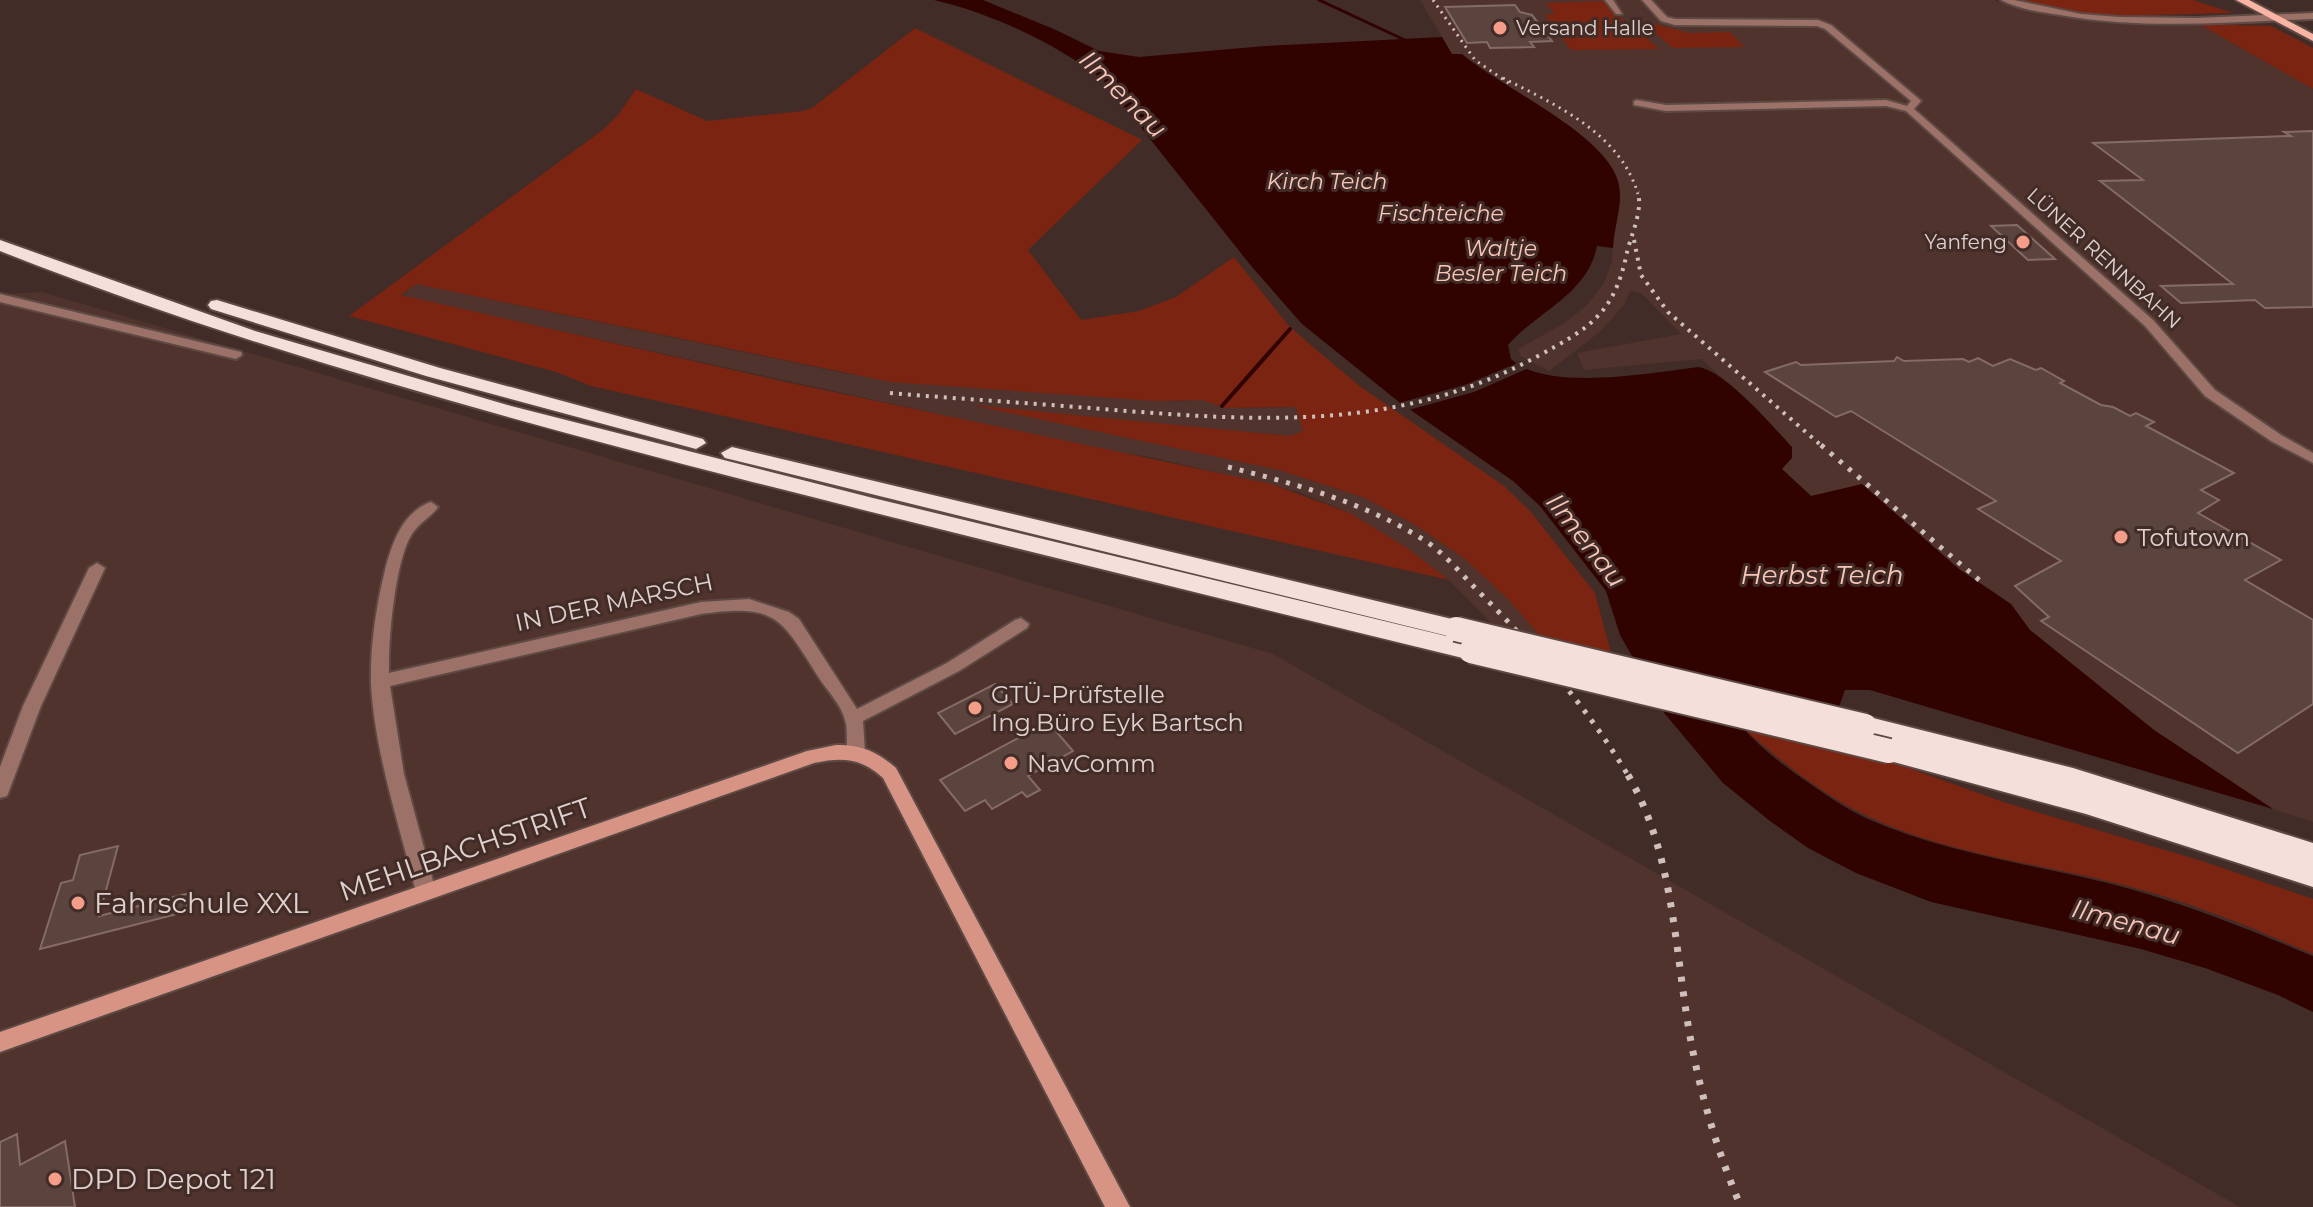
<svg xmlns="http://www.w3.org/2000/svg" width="2313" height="1207" viewBox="0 0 2313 1207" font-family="Montserrat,sans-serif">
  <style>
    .built { fill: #50332c }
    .green { fill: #7b2411 }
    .water { fill: #300300 }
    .pier { fill: #422c27 }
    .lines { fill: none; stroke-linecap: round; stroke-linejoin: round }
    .stream-far1 { stroke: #300300; stroke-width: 3 }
    .stream { stroke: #300300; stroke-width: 4 }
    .building { fill: #5b443e; stroke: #846b65; stroke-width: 2 }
    .street-casing { stroke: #5e4a45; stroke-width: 4 }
    .secondary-casing { stroke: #5e4a45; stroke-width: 4 }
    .primary-casing { stroke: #5e4a45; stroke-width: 4 }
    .highway-casing { stroke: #5e4a45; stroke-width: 4 }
    .street { fill: #9c7167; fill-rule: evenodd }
    .secondary { fill: #d79484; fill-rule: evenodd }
    .primary { fill: #f9b4a3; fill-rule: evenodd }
    .highway { fill: #f5dfda; fill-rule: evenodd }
    .rail-far3 { stroke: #d0c0bd; stroke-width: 3; stroke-dasharray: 2 5; stroke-linecap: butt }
    .rail-far2 { stroke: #d0c0bd; stroke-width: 4; stroke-dasharray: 3 6; stroke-linecap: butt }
    .rail-far1 { stroke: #d0c0bd; stroke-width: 5; stroke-dasharray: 4 8; stroke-linecap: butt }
    .rail { stroke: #d0c0bd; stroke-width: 7; stroke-dasharray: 5 10; stroke-linecap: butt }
    .highway-bridge-casing { stroke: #5e4a45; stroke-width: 28; stroke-linecap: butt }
    .highway-bridge { stroke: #f5dfda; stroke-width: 24 }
    .poi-dot { fill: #f49e89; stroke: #422c27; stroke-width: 3 }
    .labels { text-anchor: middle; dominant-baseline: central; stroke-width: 6; stroke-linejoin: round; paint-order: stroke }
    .far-poi-label { font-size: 20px; fill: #e0d1ce; stroke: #422c27; text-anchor: start }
    .far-street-label { font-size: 20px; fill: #e0d1ce; stroke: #422c27 }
    .far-water-label { font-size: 22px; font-style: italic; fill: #f9c6b9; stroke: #422c27 }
    .poi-label { font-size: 24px; fill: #e0d1ce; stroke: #422c27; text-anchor: start }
    .street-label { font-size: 24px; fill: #e0d1ce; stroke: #422c27 }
    .water-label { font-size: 26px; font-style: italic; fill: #f9c6b9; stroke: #422c27 }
    .near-street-label { font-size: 28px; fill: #e0d1ce; stroke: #422c27 }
    .near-poi-label { font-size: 28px; fill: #e0d1ce; stroke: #422c27; text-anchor: start }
  </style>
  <rect width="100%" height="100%" fill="#422c27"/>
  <!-- built -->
  <g class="built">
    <polygon points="1420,0 1993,0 2053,16 2091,21 2199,24 2313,89 2313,822 2273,809 2154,730 2030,630 2011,604 1959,569 1812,496 1781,469 1787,442 1756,408 1701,359 1584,370 1577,353 1681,334 1641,293 1630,291 1624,305 1601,331 1549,371 1520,356 1518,349 1565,323 1588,304 1604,283 1612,261 1614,228 1621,199 1617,179 1607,160 1581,135 1462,54 1452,54"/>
    <polygon points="416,284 848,374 1156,401 1202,400 1226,408 1296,407 1303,431 1290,436 983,407 1279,470 1365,498 1417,526 1465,559 1508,599 1540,636 1494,626 1449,580 1407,548 1350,513 1299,492 1151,457 1103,450 401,296"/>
    <polygon points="42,292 1273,654 2240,1207 0,1207 0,294"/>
  </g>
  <!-- green -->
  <g class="green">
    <polygon points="2017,0 2193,0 2233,13 2110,16 2065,11"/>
    <path d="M1603,1C1617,18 1642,33 1659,49L1571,50L1545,15L1555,14L1546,3Z"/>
    <polygon points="1640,20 1689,33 1730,32 1744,47 1673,48"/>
    <polygon points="2199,24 2271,26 2313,48 2313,89"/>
    <polygon points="915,28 1142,140 1028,250 1081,320 1139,311 1176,297 1234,257 1288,325 1313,347 1361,387 1504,486 1530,511 1595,593 1611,653 1540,636 1508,599 1465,559 1417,526 1365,498 1279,470 972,405 1290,436 1303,431 1296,407 1226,408 1202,400 1156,401 891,382 416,284 401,295 786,382 1271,484 1350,513 1407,548 1449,580 591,386 556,372 349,316 604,129 619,114 636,89 707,121 803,111 812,108"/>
    <path d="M1743,728L1903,766L2006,803L2202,861L2313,899V954C2257,930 2201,906 2142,890C2051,864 1953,857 1867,816C1821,794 1781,761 1743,728Z"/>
  </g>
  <!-- water -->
  <path class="water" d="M934,0H983L1056,30L1099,51L1139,57L1265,46L1442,37L1452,54H1462C1501,88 1603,132 1618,181C1624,202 1614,226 1613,248L1597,246C1588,294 1538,311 1508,345L1511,359C1546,392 1651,373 1698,367C1726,371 1772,426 1792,447V458L1782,469L1811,496L1862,484L1959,569L2011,604L2030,630L2154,730L2273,809L1870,690H1845L1839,707L1707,675C1728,717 1758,747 1796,774C1819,790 1842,807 1868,819C1956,858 2053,866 2144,893C2201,910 2255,932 2310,955L2313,956V1012L2278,995L2205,968L2141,949L1931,902L1856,873L1808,848L1770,821L1723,783L1665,714L1620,635L1606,591L1540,506L1513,481L1399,402L1302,324L1252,267L1103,80C1055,43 993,14 934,0Z"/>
  <!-- pier -->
  <polygon class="pier" points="1520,362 1531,367 1474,392 1405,411 1395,404 1465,385"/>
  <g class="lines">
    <!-- stream-far1 -->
    <polyline class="stream-far1" points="1319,0 1407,41 1404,41"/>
    <!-- stream -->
    <polyline class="stream" points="1222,406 1290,329"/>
  </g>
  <!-- building -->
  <g class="building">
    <polygon points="1515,5 1520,12 1532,15 1552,41 1530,42 1534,47 1490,48 1487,42 1467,43 1445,7"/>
    <polygon points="2313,131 2313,307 2265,308 2255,300 2181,303 2161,286 2233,284 2100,181 2143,180 2093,143 2291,136 2284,132"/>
    <polygon points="2017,225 2055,259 2028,260 1991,226"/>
    <polygon points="1897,357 1904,361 1963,359 1969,362 1978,358 1993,366 2010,359 2036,370 2041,368 2064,381 2060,383 2101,405 2113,407 2130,416 2136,413 2154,422 2146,426 2234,473 2201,490 2219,500 2198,513 2281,560 2245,580 2313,620 2313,704 2238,753 2041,621 2049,617 2015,586 2061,561 1978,509 1996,501 1851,411 1836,417 1765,372 1796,362 1801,365 1894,361"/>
    <polygon points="995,684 1013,704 955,734 938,713"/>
    <polygon points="1048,722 1073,751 1028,776 1040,790 1027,797 1022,792 992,809 985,800 965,811 940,780"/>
    <polygon points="118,846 99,916 190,893 185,912 40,949 61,883 73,880 80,855"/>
    <polygon points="17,1134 20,1165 65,1141 75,1207 0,1207 0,1142"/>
  </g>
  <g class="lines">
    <!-- street casing -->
    <g class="street-casing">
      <g id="street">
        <polygon points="1605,0 1613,0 1622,14 1616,14"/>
        <polygon points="1642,0 1651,0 1667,17 1675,19 1818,20 1831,25 1919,99 1921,101 1914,109 2153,320 2215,390 2281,435 2313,453 2313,463 2271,441 2205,396 2145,326 1906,111 1886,106 1666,111 1634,105 1634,101 1637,100 1666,105 1886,100 1907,106 1911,101 1825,29 1817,26 1675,25 1661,21"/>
        <path d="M2001,0H2014L2081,14L2119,17L2197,18L2313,13V19C2229,22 2144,30 2060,15C2041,12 2018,9 2001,0Z"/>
        <polygon points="0,294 241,352 242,355 236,359 0,302"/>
        <path d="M431,502L438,507C431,517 419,523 412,534C395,560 388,641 389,673L701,602L749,599L789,612L799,619L857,709L947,663L1015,620L1021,618L1029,624L1027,628L959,671L863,721L865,752L862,757L856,759L850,757C844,745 849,732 845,720C842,706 827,690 819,678C781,618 777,603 701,614L390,686L404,774L436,892L433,898L426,900L419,898L416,892C399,824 375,753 371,684C370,647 376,607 385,570C392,544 402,512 431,502Z"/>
        <polygon points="97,563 105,568 41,706 9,791 7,796 0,798 0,767 23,706 89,568"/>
      </g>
    </g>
    <!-- secondary casing -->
    <g class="secondary-casing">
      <path id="secondary" d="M836,745C860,744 878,752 896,768L1130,1207H1105L883,778C861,758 843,757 814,763L0,1052V1032L807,751Z"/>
    </g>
    <!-- primary casing -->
    <g class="primary-casing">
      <polygon id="primary" points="2236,0 2249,0 2313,34 2313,41"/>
    </g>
    <!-- highway casing -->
    <g class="highway-casing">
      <g id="highway">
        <path d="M0,240L255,331L511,406L873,498L1471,642L1480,645L1483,651L1480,657L1471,660C1227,600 984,541 741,479C490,414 241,346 0,251Z"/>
        <polygon points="217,300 440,368 703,439 706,443 696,449 426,376 211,309 208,305 211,301"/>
        <polygon points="732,447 1456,620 1465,623 1468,629 1465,635 1456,638 725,458 721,453"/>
        <polygon points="1865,716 2073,768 2313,843 2313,887 2086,814 1879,758 1876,751 1879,744 1886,742 1856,733 1852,726 1856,719"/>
      </g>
    </g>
    <!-- street -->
    <use href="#street" class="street"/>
    <!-- secondary -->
    <use href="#secondary" class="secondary"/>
    <!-- primary -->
    <use href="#primary" class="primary"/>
    <!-- highway -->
    <use href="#highway" class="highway"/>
    <!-- rail-far3 -->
    <g class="rail-far3">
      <polyline points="1433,0 1475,60 1510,84"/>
      <path d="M1503,78C1556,105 1620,133 1638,194"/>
    </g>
    <!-- rail-far2 -->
    <g class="rail-far2">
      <polyline points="1634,240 1641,275 1668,312 1823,447"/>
      <path d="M890,393C960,399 1031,403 1101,409C1256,421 1397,433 1538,356C1588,329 1613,315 1626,257C1630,236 1643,213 1638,192"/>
    </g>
    <!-- rail-far1 -->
    <g class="rail-far1">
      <polyline points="1821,445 1985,585"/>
      <path d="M1228,467C1296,484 1367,503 1427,542C1447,556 1463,576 1480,593C1536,649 1588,708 1629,777"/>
    </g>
    <!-- rail -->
    <path class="rail" d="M1628,775C1671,849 1674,935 1687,1018C1697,1083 1715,1146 1741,1207"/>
    <!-- highway-bridge casing -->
    <g class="highway-bridge-casing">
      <g id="highway-bridge">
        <polyline points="1456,629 1865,726"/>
        <polyline points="1471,651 1889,751"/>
      </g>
    </g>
    <!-- highway-bridge -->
    <use href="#highway-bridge" class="highway-bridge"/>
  </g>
  <!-- markers -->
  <g class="poi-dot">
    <circle cx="1500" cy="28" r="8"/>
    <circle cx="2023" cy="242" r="8"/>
    <circle cx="2121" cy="537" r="8"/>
    <circle cx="975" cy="708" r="8"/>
    <circle cx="1011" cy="763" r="8"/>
    <circle cx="78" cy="903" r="8"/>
    <circle cx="55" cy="1179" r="8"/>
  </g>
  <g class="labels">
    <!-- far-poi labels -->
    <g class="far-poi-label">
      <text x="1516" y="28">Versand Halle</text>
      <text x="2007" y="242" text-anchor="end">Yanfeng</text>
    </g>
    <!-- far-street labels -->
    <g class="far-street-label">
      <text transform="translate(2104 258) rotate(42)">LÜNER RENNBAHN</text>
    </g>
    <!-- far-water labels -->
    <g class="far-water-label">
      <text x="1327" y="181">Kirch Teich</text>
      <text x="1441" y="213">Fischteiche</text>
      <text x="1501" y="248">Waltje<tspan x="1501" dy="25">Besler Teich</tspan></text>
    </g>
    <!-- poi labels -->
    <g class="poi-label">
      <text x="2137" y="537">Tofutown</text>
      <text x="991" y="694">GTÜ-Prüfstelle<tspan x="991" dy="28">Ing.Büro Eyk Bartsch</tspan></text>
      <text x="1027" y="763">NavComm</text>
    </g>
    <!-- street labels -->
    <g class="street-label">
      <text transform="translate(614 602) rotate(-12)">IN DER MARSCH</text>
    </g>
    <!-- water labels -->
    <g class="water-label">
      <text transform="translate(1123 94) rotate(45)">Ilmenau</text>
      <text transform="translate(1586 540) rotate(52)">Ilmenau</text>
      <text x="1822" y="575">Herbst Teich</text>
      <text transform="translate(2126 922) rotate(15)">Ilmenau</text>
    </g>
    <!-- near-street labels -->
    <g class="near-street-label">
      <text transform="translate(465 849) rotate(-19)">MEHLBACHSTRIFT</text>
    </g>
    <!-- near-poi labels -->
    <g class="near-poi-label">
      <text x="94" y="903">Fahrschule XXL</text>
      <text x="71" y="1179">DPD Depot 121</text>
    </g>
  </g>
</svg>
